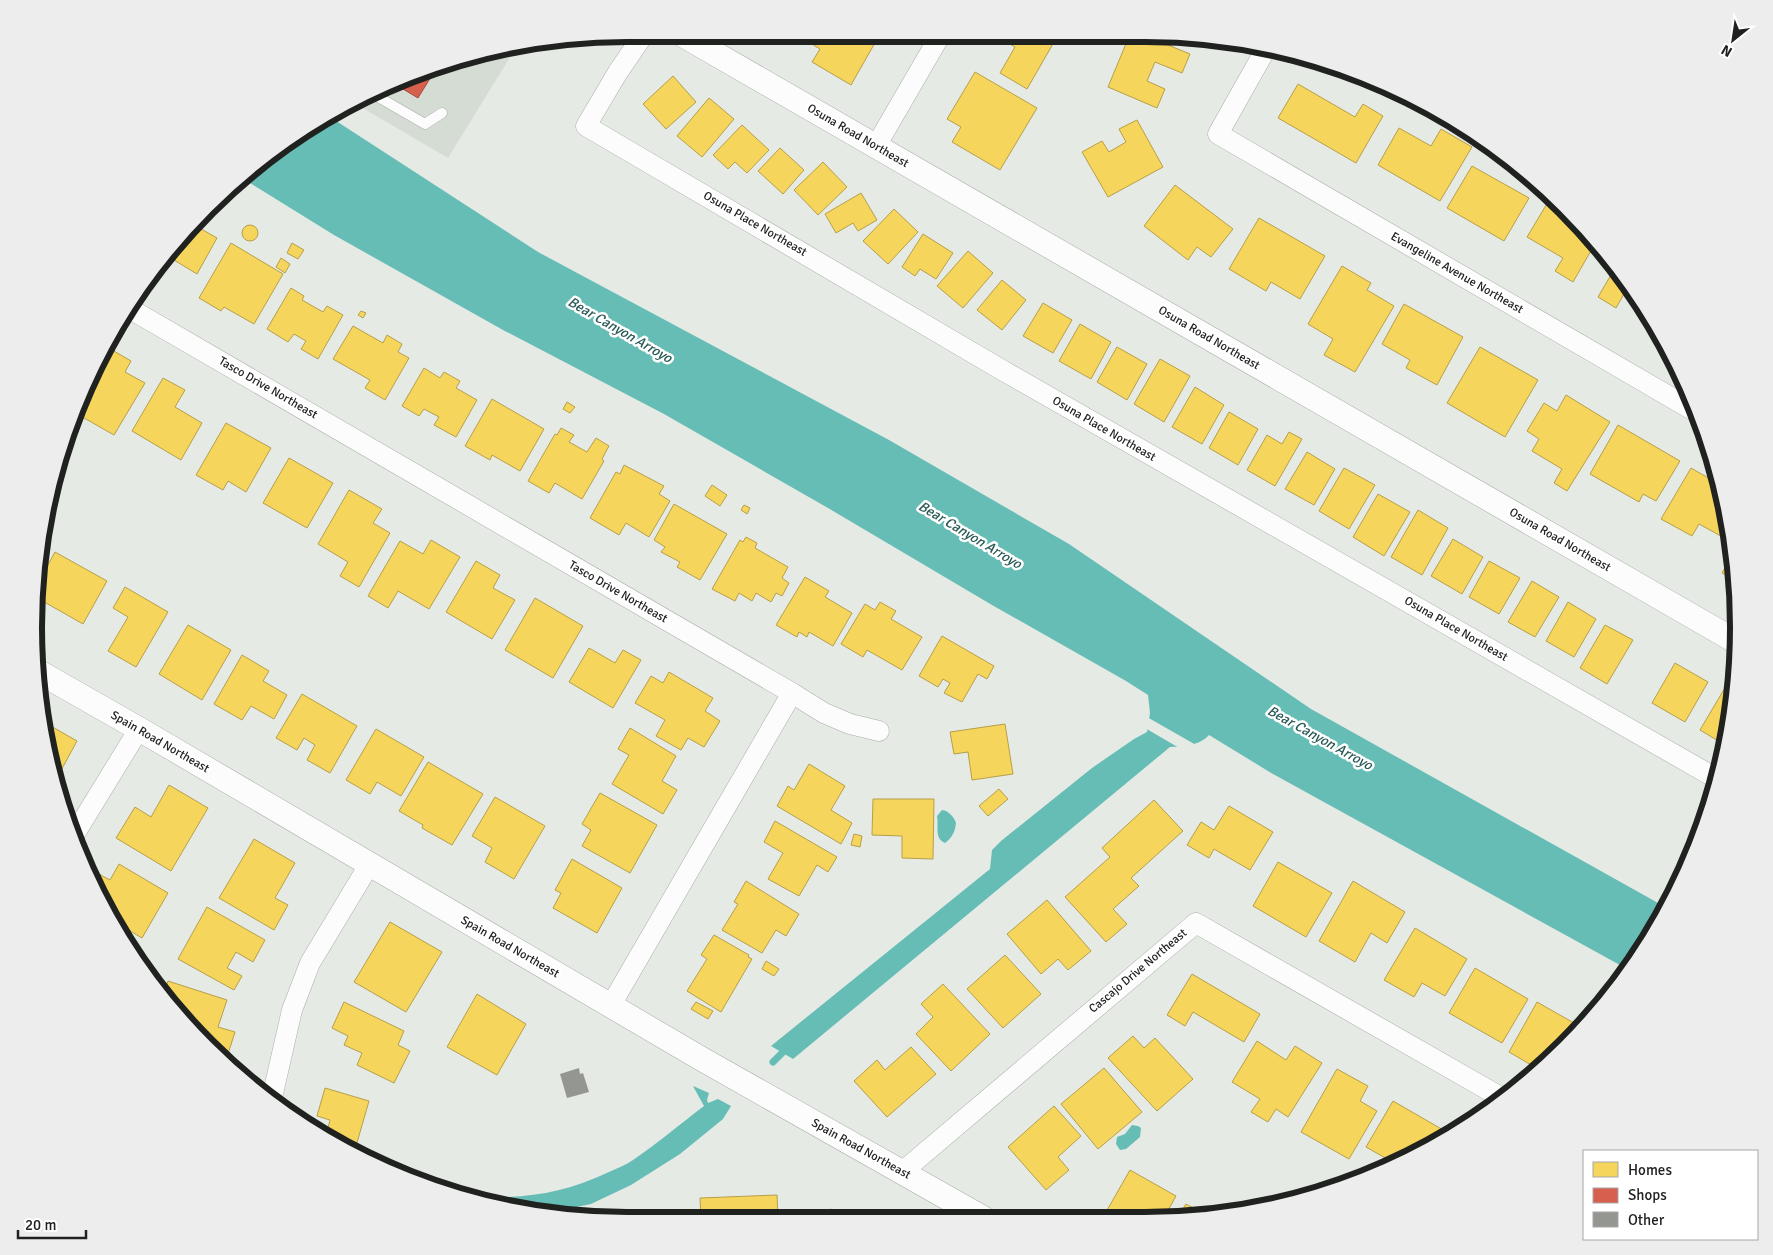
<svg xmlns="http://www.w3.org/2000/svg" width="1773" height="1255" viewBox="0 0 1773 1255" font-family="Signika,sans-serif">
  <style>
    .built { fill: #d4dcd3 }
    .water { fill: #66bdb5 }
    .pier { fill: #e5eae5 }
    .homes { fill: #f6d55c; stroke: #b69f4a }
    .shops { fill: #d6604d; stroke: #9f4d40 }
    .lines { fill: none; stroke-linecap: round; stroke-linejoin: round }
    .stream { stroke: #66bdb5; stroke-width: 7 }
    .building { fill: #949692 }
    .service-casing { stroke: #abaeaa; stroke-width: 11 }
    .minor-casing { stroke: #abaeaa; stroke-width: 21 }
    .tertiary-casing { stroke: #abaeaa; stroke-width: 25 }
    .service { stroke: #fbfcfb; stroke-width: 10 }
    .minor { stroke: #fbfcfb; stroke-width: 20 }
    .tertiary { stroke: #fbfcfb; stroke-width: 24 }
    .labels { text-anchor: middle; dominant-baseline: central; stroke-width: 5; stroke-linejoin: round; paint-order: stroke }
    .street-label { font-size: 12px; fill: #202220; stroke: #fff }
    .water-label { font-size: 14px; font-style: italic; fill: #295a56; stroke: #fff }
    .rim { fill: none; stroke: #202220; stroke-width: 6 }
  </style>
  <rect width="100%" height="100%" fill="#e5eae5"/>
  <!-- built -->
  <polygon class="built" points="515,49 448,158 354,103 400,79 474,54"/>
  <!-- water -->
  <g class="water">
    <path d="M330,117L538,252L889,440L1069,544L1311,709L1667,908L1629,970L1273,774L1209,735C1199,746 1184,746 1170,747L793,1059L771,1046L990,869L992,850L1001,841L1092,768L1134,739L1147,732L1150,713L1148,695L1126,681L992,605L828,508L664,414L503,330L334,235L245,180L298,134Z"/>
    <path d="M942,810C949,811 954,817 956,823C955,832 952,838 945,843C934,838 939,827 937,816Z"/>
    <path d="M693,1086L709,1093L707,1100L708,1103L718,1099L731,1106L723,1119L680,1154L631,1185L591,1204L548,1213L474,1201L463,1197C517,1199 559,1196 609,1172C617,1168 626,1165 633,1160C658,1143 680,1124 704,1106Z"/>
    <polygon points="1132,1125 1138,1126 1141,1128 1140,1137 1126,1149 1120,1150 1116,1144 1117,1137 1125,1134"/>
  </g>
  <!-- pier -->
  <polygon class="pier" points="1147,717 1196,745 1195,747 1181,749 1145,728"/>
  <!-- homes -->
  <g class="homes">
    <polygon points="811,34 880,34 851,85 812,62 820,49 807,41"/>
    <polygon points="995,34 1039,34 1054,42 1027,89 1000,73 1015,47 994,35"/>
    <polygon points="1130,34 1141,34 1190,54 1182,73 1155,62 1147,81 1165,89 1157,108 1108,87"/>
    <polygon points="1337,68 1371,78 1367,85"/>
    <polygon points="975,72 1037,108 1000,170 952,142 961,127 947,119"/>
    <polygon points="673,76 696,102 666,129 643,104"/>
    <polygon points="1298,84 1355,117 1363,104 1383,116 1356,163 1278,118"/>
    <polygon points="709,98 734,119 702,157 677,136"/>
    <polygon points="1137,120 1163,167 1108,197 1082,152 1102,141 1109,152 1126,142 1119,129"/>
    <polygon points="742,125 769,150 747,173 735,162 728,169 713,155"/>
    <polygon points="1399,128 1431,146 1441,129 1472,147 1440,201 1378,165"/>
    <polygon points="780,148 804,170 783,194 758,171"/>
    <polygon points="823,162 847,187 818,215 794,190"/>
    <polygon points="1472,166 1529,198 1504,241 1447,208"/>
    <polygon points="1175,185 1233,229 1211,257 1197,247 1188,260 1144,226"/>
    <polygon points="861,193 877,220 858,231 853,223 836,233 825,214"/>
    <polygon points="1551,197 1556,200 1596,242 1573,282 1555,271 1563,258 1527,237"/>
    <polygon points="894,209 918,232 888,264 863,241"/>
    <polygon points="1259,218 1325,256 1300,299 1271,282 1266,291 1229,269"/>
    <polygon points="200,219 196,226 217,238 197,274 169,257 161,270 159,269 181,236"/>
    <circle cx="250" cy="233" r="8"/>
    <polygon points="923,234 953,253 936,279 920,269 915,276 902,267"/>
    <polygon points="231,243 283,274 254,324 224,307 221,311 199,298"/>
    <polygon points="292,243 304,250 298,259 287,253"/>
    <polygon points="968,251 993,273 963,308 937,286"/>
    <polygon points="281,258 290,264 285,273 276,267"/>
    <polygon points="1342,266 1371,283 1367,290 1394,306 1355,372 1324,355 1333,339 1308,324"/>
    <polygon points="1615,268 1640,303 1624,294 1616,308 1598,297"/>
    <polygon points="1002,280 1026,300 1002,330 977,310"/>
    <polygon points="291,288 304,296 302,300 323,312 327,306 343,315 318,359 301,349 306,341 294,334 288,342 267,329"/>
    <polygon points="1043,303 1072,320 1053,353 1023,336"/>
    <polygon points="1404,304 1463,337 1437,385 1406,368 1410,360 1382,344"/>
    <polygon points="361,311 366,313 363,318 358,315"/>
    <polygon points="1080,324 1111,342 1091,379 1059,361"/>
    <polygon points="353,326 383,343 387,335 402,344 398,352 409,358 385,400 365,388 370,380 333,359"/>
    <polygon points="107,347 131,361 125,372 145,383 114,435 77,414 95,365"/>
    <polygon points="1117,347 1147,364 1127,400 1097,382"/>
    <polygon points="1480,347 1538,380 1505,437 1447,403"/>
    <polygon points="1160,359 1190,376 1164,422 1134,404"/>
    <polygon points="424,368 440,378 444,372 460,381 456,388 477,400 456,437 434,425 439,417 424,409 419,416 402,406"/>
    <polygon points="163,378 185,390 175,407 202,423 181,460 132,431"/>
    <polygon points="1195,387 1224,405 1202,444 1172,427"/>
    <polygon points="1566,395 1610,422 1567,491 1554,483 1562,469 1532,451 1539,439 1527,431 1544,403 1557,411"/>
    <polygon points="492,399 544,429 520,471 492,455 490,460 465,446"/>
    <polygon points="567,402 575,407 570,413 563,409"/>
    <polygon points="1229,412 1258,429 1238,465 1209,448"/>
    <polygon points="226,423 271,448 246,492 228,481 223,490 196,475"/>
    <polygon points="1618,425 1680,461 1656,501 1643,494 1639,502 1590,474"/>
    <polygon points="561,428 574,435 569,442 587,452 596,438 609,446 602,459 604,461 582,499 555,483 549,493 528,481 555,434 557,435"/>
    <polygon points="1289,432 1302,439 1275,486 1247,470 1267,435 1282,444"/>
    <polygon points="1307,452 1335,469 1314,505 1285,489"/>
    <polygon points="289,458 333,483 307,528 263,503"/>
    <polygon points="624,465 664,486 659,494 670,501 649,537 626,523 619,535 590,518 616,472 620,474"/>
    <polygon points="1344,468 1375,485 1349,529 1319,511"/>
    <polygon points="1691,468 1719,484 1731,535 1728,540 1699,524 1692,536 1661,519"/>
    <polygon points="712,485 727,495 720,506 705,496"/>
    <polygon points="349,490 382,509 373,523 390,533 359,587 340,576 348,562 318,544"/>
    <polygon points="1378,494 1410,512 1384,556 1353,537"/>
    <polygon points="674,504 727,534 700,580 677,567 680,562 661,552 665,547 654,540"/>
    <polygon points="744,505 750,508 747,514 741,510"/>
    <polygon points="1418,510 1448,528 1422,575 1391,557"/>
    <polygon points="746,537 757,543 755,548 788,567 782,578 789,583 782,596 776,593 771,602 756,593 752,601 739,593 735,601 712,589 740,540 743,542"/>
    <polygon points="1453,539 1483,557 1462,594 1431,576"/>
    <polygon points="431,540 460,557 429,609 398,591 388,608 368,596 400,541 423,554"/>
    <polygon points="40,543 49,548 39,564 39,550"/>
    <polygon points="1734,551 1735,580 1722,573"/>
    <polygon points="55,552 107,581 83,624 39,599 39,581"/>
    <polygon points="476,561 500,575 493,588 515,600 492,639 446,612"/>
    <polygon points="1489,561 1520,578 1499,614 1469,597"/>
    <polygon points="805,577 829,591 825,597 852,613 833,646 809,632 807,637 799,632 797,637 776,625"/>
    <polygon points="1532,581 1559,597 1535,637 1508,622"/>
    <polygon points="125,587 168,612 136,667 108,651 128,617 113,608"/>
    <polygon points="535,598 583,626 553,678 505,650"/>
    <polygon points="880,602 896,611 891,619 922,637 902,670 867,650 863,657 841,644 865,604 875,610"/>
    <polygon points="1568,602 1596,619 1574,657 1546,641"/>
    <polygon points="188,625 231,650 202,700 159,674"/>
    <polygon points="1605,625 1633,640 1607,684 1580,668"/>
    <polygon points="942,636 994,666 987,679 978,674 962,702 944,693 950,683 943,679 938,687 919,676"/>
    <polygon points="589,648 615,663 623,650 641,660 613,708 569,682"/>
    <polygon points="242,655 269,671 263,681 287,695 274,719 251,706 242,720 214,704"/>
    <polygon points="1675,663 1708,682 1685,722 1652,703"/>
    <polygon points="669,672 713,698 705,711 720,721 704,747 688,738 681,750 656,736 665,720 635,703 651,676 663,683"/>
    <polygon points="1726,686 1734,690 1725,745 1700,730"/>
    <polygon points="302,694 357,726 330,773 307,760 315,745 304,738 297,750 276,738"/>
    <polygon points="1005,724 1013,774 972,780 968,752 954,754 950,732"/>
    <polygon points="49,725 77,741 58,776 46,730"/>
    <polygon points="630,728 676,756 662,781 677,790 663,814 612,784 629,755 618,749"/>
    <polygon points="376,729 424,757 401,796 377,782 370,794 346,780"/>
    <polygon points="428,762 483,794 452,845 422,828 423,825 399,811"/>
    <polygon points="809,764 845,786 831,810 852,823 841,844 777,806 788,786 794,790"/>
    <polygon points="169,785 208,808 171,871 116,838 135,807 151,817"/>
    <polygon points="999,789 1008,799 988,816 979,806"/>
    <polygon points="600,793 657,825 630,873 582,846 591,830 582,824"/>
    <polygon points="495,797 545,826 514,879 485,862 492,848 472,836"/>
    <polygon points="873,799 934,799 933,859 902,858 902,836 872,835"/>
    <polygon points="1154,800 1183,831 1131,878 1139,886 1113,909 1127,924 1106,942 1065,897 1110,857 1102,848"/>
    <polygon points="1229,806 1273,832 1250,870 1214,849 1209,858 1187,845 1201,822 1214,830"/>
    <polygon points="775,821 837,857 828,872 817,865 799,896 768,879 783,853 764,842"/>
    <polygon points="854,834 862,836 860,847 851,845"/>
    <polygon points="254,839 295,863 275,898 288,905 274,930 219,898"/>
    <polygon points="572,859 622,888 597,933 553,908 561,893 555,890"/>
    <polygon points="1278,862 1332,893 1306,937 1253,906"/>
    <polygon points="119,864 168,893 142,938 115,922 91,878 95,872 110,880"/>
    <polygon points="746,881 799,914 786,936 776,930 762,953 722,930 738,904 734,902"/>
    <polygon points="1353,881 1405,912 1387,943 1371,933 1355,962 1319,941"/>
    <polygon points="1047,900 1091,951 1068,970 1058,959 1041,974 1007,934"/>
    <polygon points="207,907 265,940 253,962 236,952 227,968 242,976 234,990 178,959"/>
    <polygon points="390,922 442,952 406,1012 354,982"/>
    <polygon points="1415,928 1467,959 1445,996 1422,983 1414,997 1384,980"/>
    <polygon points="714,935 749,955 748,957 752,959 721,1012 687,991 707,959 701,955"/>
    <polygon points="125,940 136,947 132,954"/>
    <polygon points="1005,955 1041,994 1003,1028 967,989"/>
    <polygon points="766,961 779,969 774,976 762,969"/>
    <polygon points="1475,968 1528,999 1502,1043 1449,1013"/>
    <polygon points="1192,974 1260,1014 1244,1042 1193,1012 1185,1026 1167,1015"/>
    <polygon points="168,981 227,1000 218,1027 235,1032 227,1057 219,1054 181,1019 163,996"/>
    <polygon points="943,984 990,1034 951,1071 916,1034 933,1017 921,1004"/>
    <polygon points="477,994 526,1024 497,1075 447,1047"/>
    <polygon points="344,1002 404,1031 398,1045 410,1051 394,1083 357,1065 362,1053 344,1045 348,1036 332,1028"/>
    <polygon points="696,1002 713,1011 708,1019 691,1009"/>
    <polygon points="1537,1002 1581,1027 1552,1058 1546,1054 1538,1069 1509,1052"/>
    <polygon points="1133,1036 1144,1048 1155,1038 1193,1079 1157,1111 1108,1058"/>
    <polygon points="1257,1041 1286,1060 1295,1046 1322,1063 1288,1117 1276,1109 1268,1122 1251,1112 1260,1099 1232,1082"/>
    <polygon points="911,1047 936,1074 887,1117 854,1081 877,1060 885,1070"/>
    <polygon points="1104,1068 1142,1112 1098,1149 1061,1104"/>
    <polygon points="1337,1069 1368,1086 1360,1101 1377,1111 1349,1159 1301,1132"/>
    <polygon points="325,1088 369,1101 354,1153 326,1136 330,1120 317,1116"/>
    <polygon points="1393,1101 1445,1131 1440,1140 1396,1164 1366,1147"/>
    <polygon points="1054,1106 1081,1136 1058,1157 1069,1170 1046,1190 1008,1147"/>
    <polygon points="1130,1170 1176,1196 1165,1216 1113,1217 1106,1212"/>
    <polygon points="777,1195 778,1219 701,1219 700,1198"/>
    <polygon points="1186,1204 1208,1216 1179,1216"/>
    <polygon points="830,1209 862,1218 827,1219"/>
  </g>
  <!-- shops -->
  <polygon class="shops" points="437,67 418,98 393,83 400,79"/>
  <g class="lines">
    <!-- stream -->
    <polyline class="stream" points="773,1062 789,1046"/>
  </g>
  <!-- building -->
  <polygon class="building" points="579,1068 580,1074 583,1073 589,1092 567,1098 560,1074"/>
  <g class="lines">
    <!-- service casing -->
    <g class="service-casing">
      <polyline id="service" points="373,94 425,124 442,113"/>
    </g>
    <!-- minor casing -->
    <g class="minor-casing">
      <g id="minor">
        <polyline points="644,34 618,72 586,126 1002,370 1719,780"/>
        <polyline points="1267,47 1218,134 1696,412"/>
        <polyline points="876,146 941,34"/>
        <polyline points="132,310 792,693 611,1005"/>
        <polyline points="792,693 824,713 850,724 879,731"/>
        <polyline points="74,835 139,729"/>
        <polyline points="271,1102 292,1010 310,963 369,865"/>
        <polyline points="902,1172 1196,923 1504,1099"/>
      </g>
    </g>
    <!-- tertiary casing -->
    <g class="tertiary-casing">
      <g id="tertiary">
        <polyline points="681,34 1737,642"/>
        <polyline points="39,672 139,729 700,1058 983,1218"/>
      </g>
    </g>
    <!-- service -->
    <use href="#service" class="service"/>
    <!-- minor -->
    <use href="#minor" class="minor"/>
    <!-- tertiary -->
    <use href="#tertiary" class="tertiary"/>
  </g>
  <g class="labels">
    <!-- street labels -->
    <g class="street-label">
      <text transform="translate(858 136) rotate(30)">Osuna Road Northeast</text>
      <text transform="translate(755 224) rotate(30)">Osuna Place Northeast</text>
      <text transform="translate(1457 273) rotate(30)">Evangeline Avenue Northeast</text>
      <text transform="translate(1209 338) rotate(30)">Osuna Road Northeast</text>
      <text transform="translate(268 388) rotate(30)">Tasco Drive Northeast</text>
      <text transform="translate(1104 429) rotate(30)">Osuna Place Northeast</text>
      <text transform="translate(1560 540) rotate(30)">Osuna Road Northeast</text>
      <text transform="translate(618 592) rotate(30)">Tasco Drive Northeast</text>
      <text transform="translate(1456 629) rotate(30)">Osuna Place Northeast</text>
      <text transform="translate(160 742) rotate(30)">Spain Road Northeast</text>
      <text transform="translate(510 947) rotate(30)">Spain Road Northeast</text>
      <text transform="translate(1138 971) rotate(-40)">Cascajo Drive Northeast</text>
      <text transform="translate(861 1149) rotate(29)">Spain Road Northeast</text>
    </g>
    <!-- water labels -->
    <g class="water-label">
      <text transform="translate(620 330) rotate(30)">Bear Canyon Arroyo</text>
      <text transform="translate(970 535) rotate(31)">Bear Canyon Arroyo</text>
      <text transform="translate(1320 738) rotate(29)">Bear Canyon Arroyo</text>
    </g>
  </g>
  <!-- crop -->
  <path d="M0 0H1773V1255H0ZM627 42H1145A585 585 0 0 1 1730 627V627A585 585 0 0 1 1145 1212H627A585 585 0 0 1 42 627V627A585 585 0 0 1 627 42Z" fill="#ededed" fill-rule="evenodd"/>
  <path class="rim" d="M627 42H1145A585 585 0 0 1 1730 627V627A585 585 0 0 1 1145 1212H627A585 585 0 0 1 42 627V627A585 585 0 0 1 627 42Z"/>
  <!-- legend -->
  <rect x="1583" y="1150" width="175" height="90" fill="#ffffff" stroke="#a6a7a6"/>
  <rect x="1593" y="1162" width="25" height="15" fill="#f6d55c" stroke="#a6a7a6"/>
  <text x="1628" y="1175" font-size="15" fill="#202220">Homes</text>
  <rect x="1593" y="1188" width="25" height="15" fill="#d6604d" stroke="#a6a7a6"/>
  <text x="1628" y="1200" font-size="15" fill="#202220">Shops</text>
  <rect x="1593" y="1212" width="25" height="15" fill="#949692" stroke="#a6a7a6"/>
  <text x="1628" y="1225" font-size="15" fill="#202220">Other</text>
  <!-- north arrow -->
  <g transform="translate(1733 40) rotate(210)" stroke="#ffffff" stroke-width="4" paint-order="stroke">
  <path d="M0-4L9 19L0 12L-9 19Z" fill="#202220"/>
  <text y="-8" font-size="14" font-weight="bold" text-anchor="middle" fill="#202220">N</text>
  </g>
  <!-- scale -->
  <path d="M18 1230v8h68v-8" fill="none" stroke="#202220" stroke-width="2.5"/>
  <text x="25" y="1230" font-size="15" fill="#202220" stroke="#ffffff" stroke-width="4" paint-order="stroke">20 m</text>
</svg>
